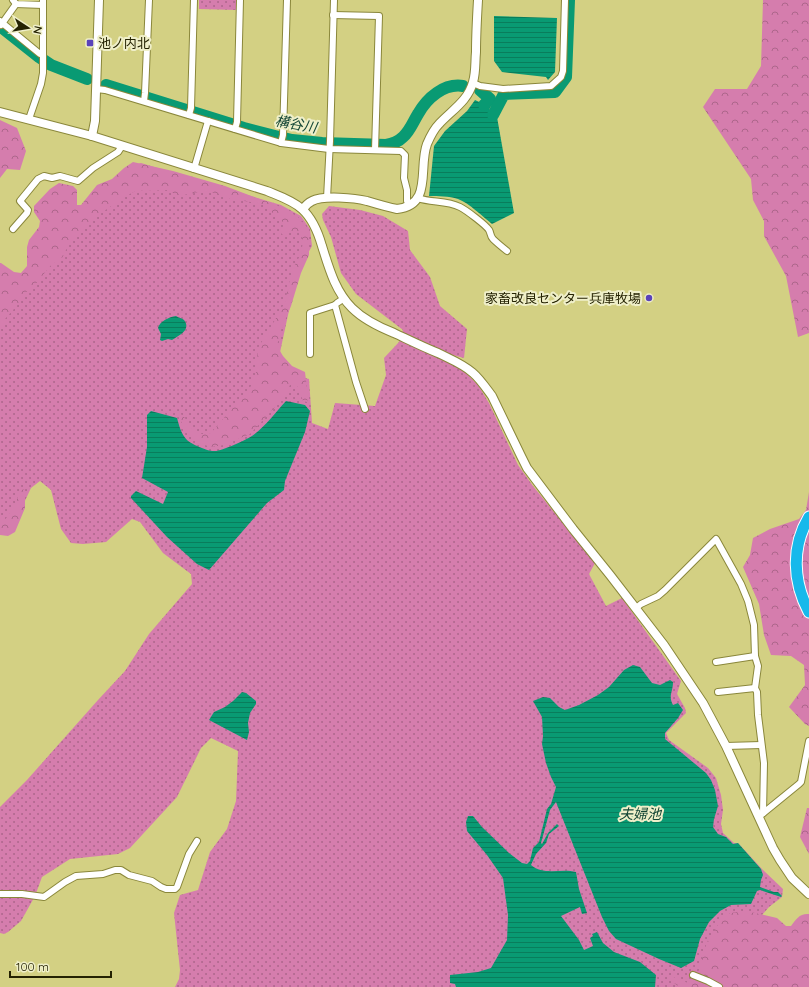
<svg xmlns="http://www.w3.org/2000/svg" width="809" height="987" viewBox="0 0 809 987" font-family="Quicksand,'Noto Sans JP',sans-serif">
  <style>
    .grass { fill: url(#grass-dots) }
    .forest { fill: url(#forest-crowns) }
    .water { fill: url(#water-rules) }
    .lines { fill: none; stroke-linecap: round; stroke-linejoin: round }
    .river { stroke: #099a73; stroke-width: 12 }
    .minor-casing { stroke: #8a873b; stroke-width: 8 }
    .tertiary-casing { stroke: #8a873b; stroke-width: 10 }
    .motorway-casing { stroke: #fff; stroke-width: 13 }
    .minor { stroke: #fff; stroke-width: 6 }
    .tertiary { stroke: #fff; stroke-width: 8 }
    .motorway { stroke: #16b9eb; stroke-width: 11 }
    .poi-dot { fill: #5a42ba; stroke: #efefc9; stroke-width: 1.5 }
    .labels { text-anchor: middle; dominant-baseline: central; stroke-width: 4; stroke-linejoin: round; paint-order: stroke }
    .poi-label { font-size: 13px; fill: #242202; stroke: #efefc9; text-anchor: start }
    .water-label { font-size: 14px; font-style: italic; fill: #134635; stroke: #efefc9 }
  </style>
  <defs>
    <pattern id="grass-dots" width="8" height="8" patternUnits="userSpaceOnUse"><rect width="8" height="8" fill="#d57dad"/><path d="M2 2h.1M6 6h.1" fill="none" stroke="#ad668b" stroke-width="1.8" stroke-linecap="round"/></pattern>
    <pattern id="forest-crowns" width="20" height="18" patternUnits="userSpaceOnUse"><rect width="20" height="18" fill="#d57dad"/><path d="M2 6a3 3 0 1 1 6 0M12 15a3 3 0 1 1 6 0" fill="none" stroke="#ad668b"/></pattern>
    <pattern id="water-rules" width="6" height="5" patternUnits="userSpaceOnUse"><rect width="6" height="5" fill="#099a73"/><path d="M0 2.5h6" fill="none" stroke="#097d5c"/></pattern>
  </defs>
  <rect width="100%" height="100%" fill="#d3d083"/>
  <!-- grass -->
  <g class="grass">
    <polygon points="199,0 237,0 236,10 199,9"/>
    <polygon points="141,163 281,205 301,216 310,229 312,246 297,273 279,357 290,374 309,379 312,423 328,429 335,403 375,406 386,375 384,358 399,342 403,330 356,294 341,273 331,237 323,220 322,214 329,206 360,210 383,216 408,231 410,250 430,277 440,306 467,329 464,358 449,354 454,364 466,373 478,385 489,403 518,465 533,486 595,563 589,574 606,606 622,598 681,681 677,694 685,708 686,713 666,733 669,740 708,768 716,778 721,795 723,810 721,824 723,833 734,843 738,843 762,869 783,889 782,897 769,907 762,915 720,987 175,987 179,979 180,970 174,913 180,895 198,890 210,852 227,829 236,801 238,751 211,738 201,748 177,797 130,848 118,854 70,859 42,877 35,896 21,921 8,932 4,934 0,933 0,807 27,780 98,700 125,671 149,634 192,584 191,574 163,553 140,522 132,519 106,542 83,544 71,543 61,529 51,490 40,481 31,488 15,522 0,531 0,300 131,166"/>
  </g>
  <!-- forest -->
  <g class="forest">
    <polygon points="763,0 809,0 809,333 798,337 786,276 764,236 764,221 753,200 751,179 703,107 715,89 747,89 761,66"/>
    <polygon points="0,120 17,128 26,151 20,170 7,169 0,178"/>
    <path d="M133,162L173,171L225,186L281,207L298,217L306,226L309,236V255L301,273L291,306L280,333L277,346L283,356L292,366L305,372L308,397L307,402L303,401L299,389L295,383L290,385L286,393L276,406L250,434L224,445L211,447L196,442L187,432L177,414L183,415L192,430L202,434L211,433L251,386L256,374L257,359L258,348L275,320L285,302L292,270L301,254L303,241L301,234L293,231L284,236L281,233L283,226L282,221C274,218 273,214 269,207L258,203L230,199L220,194L204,191L183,195L175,194L168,190L144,191L137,190L121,199L100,214L86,226L71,240L61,260L52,264L33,287L26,292L21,301L5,319L0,330V263H1L14,272L21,273L27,266V247L29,240L39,227L40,221L34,212V206L50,189L59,183L73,186L77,190V205H81L97,185L112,179L124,168Z"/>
    <polygon points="21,489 25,490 25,508 15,532 8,536 0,535 0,520 5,520 14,506"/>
    <polygon points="809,492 809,726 805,724 789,707 805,685 804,665 791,656 771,655 764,635 759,604 743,567 750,555 753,538 770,529 799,519 806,510"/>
    <polygon points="807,808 809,808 809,854 800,837"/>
    <path d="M746,911L777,918L786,926H791C796,919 800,913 809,914V987H680L669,980L671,976L688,983L696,980L707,942L721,920L730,913Z"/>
  </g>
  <!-- water -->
  <g class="water">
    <polygon points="494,16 557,18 555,72 548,80 546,77 502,72 494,61"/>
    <path d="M475,100L490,107L489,112L497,117L514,213L492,224C483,217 469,203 458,199C449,196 438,196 429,196L434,146L445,131L467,111Z"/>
    <path d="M176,316C179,318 182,318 184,320C192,330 178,336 172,340L168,339L162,341L160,340L161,334L158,328C160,321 169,317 176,316Z"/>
    <path d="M286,401L305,405L310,411L305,432L285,481L284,490L267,503L209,570L197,564L167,537L131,498V496L136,491L163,504L168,492L142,478L147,447V415L151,411L177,418C179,425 181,434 187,440C191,444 209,452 215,451C222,451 246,440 252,436C265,427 275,413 286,401Z"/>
    <path d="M633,665L640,667L652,683L660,685L670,680L673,682C673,692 668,696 673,705L678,703L683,710L678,718L665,733V739L706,773L711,780L715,790L718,806L714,819L713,827L718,834L726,837L733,844L738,843L761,869L763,875L761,880L760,887L774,892H778L782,896L781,897L760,890L757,891L751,904L731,905L720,911L709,922L700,939L694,961L681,968L659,959L616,939L609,931L602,917L556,802L550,810L541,843L542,844L548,833L557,824L559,826L549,834L546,843L536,854L531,865C544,876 561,868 576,872L579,889L587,913L582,914L580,907L561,916L579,940L584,950L593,946L590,938L593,936L592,934L597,932L603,943L614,952L640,962L656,975L655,987H456L455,984L450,983V975L478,972L491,968L507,940L508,915L503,878L487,855L467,831L466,822L468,816H473L482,827L509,853L522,863L527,864L530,861L533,848L539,842L547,809L551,804L556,787L551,777L546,763L542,744L543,736L542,717L533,701L543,697L550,698L559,707L565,710L579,705L598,695L609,687L624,670Z"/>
    <polygon points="242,692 246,693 256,701 256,704 250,713 248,723 249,732 247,740 209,720 214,712 225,707 233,701"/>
  </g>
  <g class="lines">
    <!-- river -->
    <g class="river">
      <polyline points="0,26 39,57 51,65 87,79"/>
      <path d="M106,85L244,128L275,136L292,140L322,143L386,145C392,144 398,142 403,137C410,131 413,122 418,114C427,98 444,83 463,86"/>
      <polyline points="480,90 490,99 484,105"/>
      <polyline points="493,115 504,94 555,92 566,77 569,0"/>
    </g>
    <!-- minor casing -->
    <g class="minor-casing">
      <g id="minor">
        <polyline points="13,0 16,4 43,5"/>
        <polyline points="333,15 379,16 375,150"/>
        <polyline points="0,21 40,54 43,54"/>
        <polyline points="1,25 16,4"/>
        <polyline points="473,83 480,86 503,89 551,86 561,77 563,71 565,0"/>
        <polyline points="96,89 105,90 281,143 329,149 401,151 405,155 404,178 407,190 407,201 410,205"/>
        <polyline points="144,101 145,93 149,0"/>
        <polyline points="189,115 191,108 194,0"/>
        <polyline points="29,119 41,84 43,73 43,0"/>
        <polyline points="235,129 237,122 240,0"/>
        <polyline points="281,143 283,135 287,0"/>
        <polyline points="194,169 208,121"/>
        <polyline points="327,198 330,141 334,0"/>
        <path d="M418,198C431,203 446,200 460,207C466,210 486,225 489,230C491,233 490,236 493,239C497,243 502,247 507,251"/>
        <polyline points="13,229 27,213 28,210 20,201 38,179 44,176 52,178 60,176 78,181 93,168 118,152 122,146"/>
        <polyline points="343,299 337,303 335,305 356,382 365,409"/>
        <polyline points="310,354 310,313 335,305"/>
        <polyline points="636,608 641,604 658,596 665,590 716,539 741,584 748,601 754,625 755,656 758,666 755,688 757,692 758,715 764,763 763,813"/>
        <polyline points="716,662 755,656"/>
        <polyline points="718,692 755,688"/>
        <polyline points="726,746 761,745"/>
        <polyline points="761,815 799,784 801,782 809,741"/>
        <polyline points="0,894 22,894 44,897 65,882 76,876 103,874 115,870 121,870 129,875 152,881 161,887 166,889 175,889 177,887 189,854 197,841"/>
        <polyline points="693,975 708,981 719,987"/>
      </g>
    </g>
    <!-- tertiary casing -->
    <g class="tertiary-casing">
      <g id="tertiary">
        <path d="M0,112L92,136L267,191C279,196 292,200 302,209C313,219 318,232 322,246C329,268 335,291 352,308C364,320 379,327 394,333C409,340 423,347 438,353C450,359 463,364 473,373C480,379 486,388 492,396L521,456L527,468L573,529L610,575L664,645L703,703L726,746L773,848L780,860L792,878L809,894"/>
        <polyline points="92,136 95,121 99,0"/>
        <path d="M303,209C305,206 308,203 312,201C323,195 355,198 367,201C377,204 387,207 397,209C433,205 418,168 427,144C430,137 433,130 439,124C452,110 468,101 473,82C476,72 475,62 476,52C476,35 477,17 478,0"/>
      </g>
    </g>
    <!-- motorway casing -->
    <g class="motorway-casing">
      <path id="motorway" d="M809,517C791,547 793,582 809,612"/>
    </g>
    <!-- minor -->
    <use href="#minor" class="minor"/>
    <!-- tertiary -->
    <use href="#tertiary" class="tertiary"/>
    <!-- motorway -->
    <use href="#motorway" class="motorway"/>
  </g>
  <!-- markers -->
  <g class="poi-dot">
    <rect x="86" y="39" width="8" height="8" rx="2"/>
    <circle cx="649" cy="298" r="4"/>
  </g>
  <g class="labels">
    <!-- poi labels -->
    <g class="poi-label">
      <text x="98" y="43">池ノ内北</text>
      <text x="641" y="298" text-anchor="end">家畜改良センター兵庫牧場</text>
    </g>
    <!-- water labels -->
    <g class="water-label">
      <text transform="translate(296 124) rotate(10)">構谷川</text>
      <text x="640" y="814">夫婦池</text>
    </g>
  </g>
  <!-- north arrow -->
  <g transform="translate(28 28) rotate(102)" stroke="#efefc9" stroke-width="3" paint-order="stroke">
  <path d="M0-3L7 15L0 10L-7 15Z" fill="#242202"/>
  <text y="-6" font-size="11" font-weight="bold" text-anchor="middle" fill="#242202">N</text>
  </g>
  <!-- scale -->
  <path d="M10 971v6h101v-6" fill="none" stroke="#242202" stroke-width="2"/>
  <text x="16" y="971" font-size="12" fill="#242202" stroke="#efefc9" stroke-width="3" paint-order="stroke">100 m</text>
</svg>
